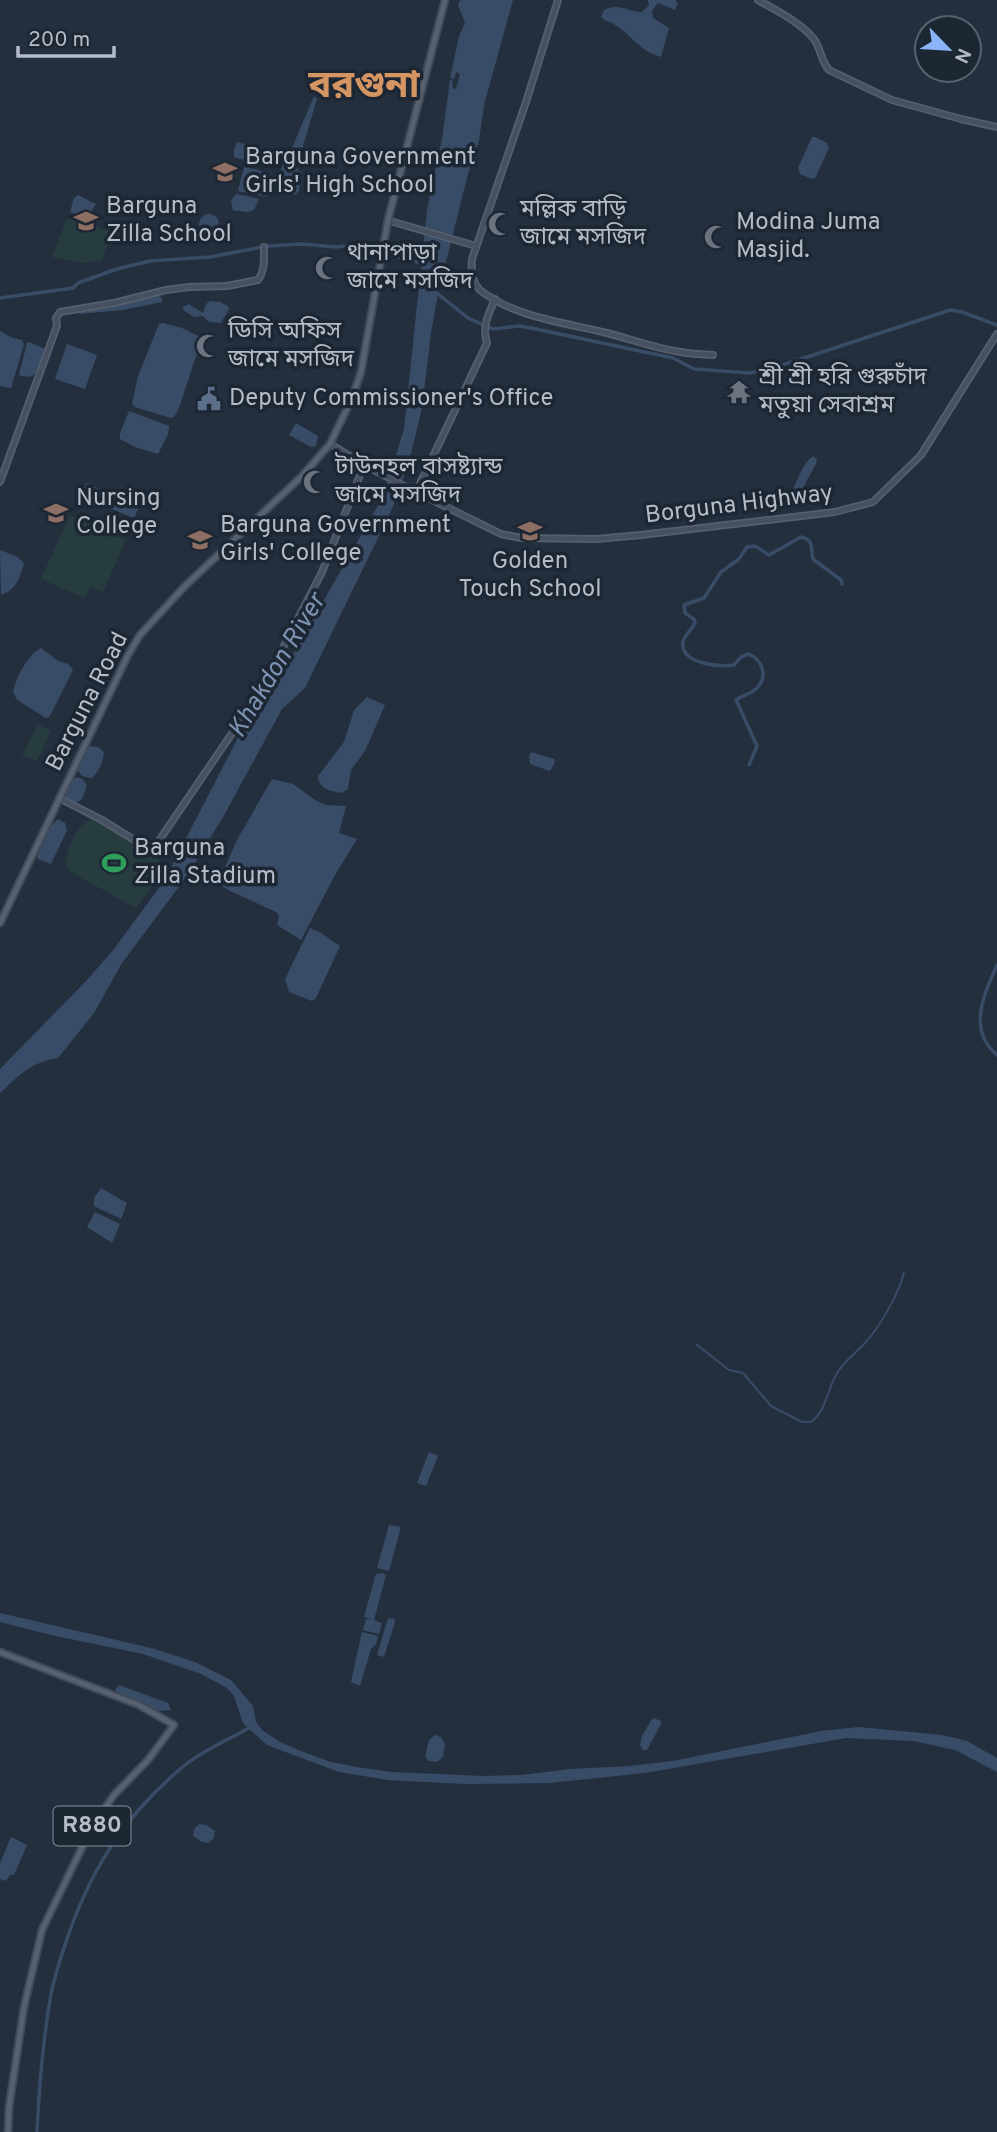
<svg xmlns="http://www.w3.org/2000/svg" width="997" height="2132" viewBox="0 0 997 2132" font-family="Overpass,'Noto Sans Bengali',sans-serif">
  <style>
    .green { fill: #263c3f }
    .water { fill: #394c67 }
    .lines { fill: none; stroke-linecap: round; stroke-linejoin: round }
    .stream { stroke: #394c67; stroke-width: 2 }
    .canal { stroke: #394c67; stroke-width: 3.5 }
    .secondary-casing { stroke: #565f6c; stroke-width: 8 }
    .primary-casing { stroke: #414a57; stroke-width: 9 }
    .secondary { stroke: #465061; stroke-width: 4.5 }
    .primary { stroke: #56606e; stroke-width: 5 }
    .labels { text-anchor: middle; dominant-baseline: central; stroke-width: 7; stroke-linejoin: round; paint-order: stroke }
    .shield { fill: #1d2633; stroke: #878f9c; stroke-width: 2 }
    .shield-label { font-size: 23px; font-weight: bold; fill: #b4bcc9 }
    .poi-label { font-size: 24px; fill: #b4bcc9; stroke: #1d2633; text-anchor: start }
    .street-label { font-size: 24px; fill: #b4bcc9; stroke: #1d2633 }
    .water-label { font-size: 26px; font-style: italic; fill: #7c92b1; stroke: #1d2633 }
    .town-label { font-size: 38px; font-weight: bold; fill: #d59563; stroke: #1d2633 }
  </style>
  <rect width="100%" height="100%" fill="#242f3e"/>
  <!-- green -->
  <g class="green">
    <polygon points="218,161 237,165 232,181 215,178"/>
    <polygon points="68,217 112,232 102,260 84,263 52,257"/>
    <polygon points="70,515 126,540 103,592 90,587 85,598 41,579"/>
    <polygon points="38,724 51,731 37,761 22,755"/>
    <path d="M94,817L135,841L162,861L164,870L136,908L69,871L65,865C67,847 76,826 94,817Z"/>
  </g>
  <!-- water -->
  <g class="water">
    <path d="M460,0H513L484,105L479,140L468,174L438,294L431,333L422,408L408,466L391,511L305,688L282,709L223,817L187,876L122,963L94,1013L58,1058C29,1063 21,1074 0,1093V1069L88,979L114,949L164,881L240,734L280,677L384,495L404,429L427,210L442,139L450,80L453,81L452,88L456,89L460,74L456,72L454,79L450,78L459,36L465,23L458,5Z"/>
    <path d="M648,0H675L678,3L675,10L658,3L652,11L653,18L669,28L661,57C639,51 633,36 615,25C610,21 606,22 601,17L604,10C618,2 628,12 642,12L649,5Z"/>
    <polygon points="314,96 317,99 300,156 290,153"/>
    <polygon points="812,137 815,137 827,143 829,148 815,178 812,179 800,174 798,168"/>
    <polygon points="237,142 262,149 261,156 251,165 245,164 244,160 234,157 234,151"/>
    <polygon points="287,161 297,164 298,170 302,172 299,191 295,195 274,188 284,162"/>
    <polygon points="244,167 259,170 272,176 267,197 238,191"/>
    <polygon points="236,194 259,199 254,210 247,212 233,210 231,201"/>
    <polygon points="78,195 96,204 88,218 70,212 74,198"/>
    <circle cx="209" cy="224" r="10"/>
    <polygon points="156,295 162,298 162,302 123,310 79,314 82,310"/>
    <polygon points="210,301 220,302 228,306 229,309 221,323 209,322 203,316 194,317 183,310 183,307 189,304 203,313 206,304"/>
    <polygon points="163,323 182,328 202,338 179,408 174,417 170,418 135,407 132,404 138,376 159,324"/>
    <polygon points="0,331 13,338 22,340 24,344 11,388 0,386"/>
    <path d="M29,342L45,349L35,374C30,378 25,377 19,375L27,343Z"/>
    <polygon points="67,344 97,355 85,389 55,379"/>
    <polygon points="129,411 169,426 168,434 158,454 135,447 120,439 120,433"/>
    <polygon points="296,423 318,436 316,446 311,447 289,435"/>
    <path d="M813,456L817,460L816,464L799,495L797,496L794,495L792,492C797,481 803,463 813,456Z"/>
    <polygon points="86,483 109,493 109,494 140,505 134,518 107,507 108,505 105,506 81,496"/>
    <path d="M0,550L18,557L24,564C20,577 16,590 1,595Z"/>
    <path d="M41,648L58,661L68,664L73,670L52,712L49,717L46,718L17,700L13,692C16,678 28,654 41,648Z"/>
    <path d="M367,697L385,705L365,751L351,770L348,789L342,793C331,791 318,789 318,776L344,742L354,710Z"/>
    <path d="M89,746L98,747L104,752C103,761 99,773 91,778L82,776L78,771L79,763Z"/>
    <polygon points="531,752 554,759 555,762 550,771 530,764 529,756"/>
    <polygon points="76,777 83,779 87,786 82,799 76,803 66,798 65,795 69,784"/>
    <polygon points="272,779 293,784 315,800 326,805 346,806 339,833 357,839 335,875 301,940 277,925 279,916 276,912 228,890 218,883 237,840"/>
    <polygon points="58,819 65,823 67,830 51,864 38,859 37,856 50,827"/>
    <polygon points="310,928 321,933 340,946 316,998 312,1001 289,992 285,979"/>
    <polygon points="101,1188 127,1203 121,1219 94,1206 94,1198"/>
    <polygon points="95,1212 120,1224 112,1243 87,1227"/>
    <polygon points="429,1452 438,1456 426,1486 417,1483"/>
    <polygon points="389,1525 401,1527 389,1571 377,1568"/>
    <polygon points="382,1573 386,1575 374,1620 382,1623 379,1634 363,1630 366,1619 373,1620 364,1617 376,1574"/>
    <polygon points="0,1613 151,1648 195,1662 231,1680 253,1706 256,1722 262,1730 280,1742 301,1751 331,1762 357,1767 391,1772 483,1776 521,1775 571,1769 629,1766 673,1761 821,1731 859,1727 942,1735 967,1741 997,1758 997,1772 955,1750 914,1741 846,1738 645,1773 549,1783 465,1784 388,1780 339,1772 267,1745 243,1723 234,1696 227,1688 201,1674 143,1654 51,1635 0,1622"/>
    <polygon points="388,1618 394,1619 395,1622 384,1657 377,1655"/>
    <polygon points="362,1632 378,1636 376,1644 371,1649 360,1686 351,1682"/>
    <polygon points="119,1685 168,1703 171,1710 159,1711 120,1694 115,1690"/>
    <polygon points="654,1718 661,1721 661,1724 647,1750 643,1750 640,1745 642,1736 652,1719"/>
    <polygon points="435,1735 441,1737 445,1744 443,1757 437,1762 429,1761 425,1757 429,1740"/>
    <polygon points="199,1824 206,1825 215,1831 214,1838 208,1843 202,1842 193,1836 194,1829"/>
    <polygon points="11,1837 27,1845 14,1875 10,1875 6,1881 0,1879 0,1863"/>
  </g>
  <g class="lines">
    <!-- stream -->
    <path class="stream" d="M696,1344L729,1370L743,1373L771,1406L802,1422H811C826,1411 827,1391 836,1375C843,1362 855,1354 865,1343C879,1328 900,1292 904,1272"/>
    <!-- canal -->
    <g class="canal">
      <polyline points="438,294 468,318 493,329 519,326 536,329 673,358 694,369 750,373 780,366 950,310 962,312 997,325"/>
      <polyline points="0,298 73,288 78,283 117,269 150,261 210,257 268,246 302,244 336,247 344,246 378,252 425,264"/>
      <path d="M749,765L757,746L736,700C741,696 746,695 752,692C769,681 765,662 749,654L741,657L734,665C719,667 680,664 683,642C684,635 692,630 695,623L694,619L685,613L684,605L704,598L721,572L739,559L747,547L755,546L769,555L801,537C815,540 810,548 813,559L841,580L842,584"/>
      <path d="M997,965C984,994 967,1030 997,1055"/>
      <path d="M37,2132C39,2086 43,2040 51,1994C54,1979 59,1963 64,1948C88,1873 124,1815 185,1765C205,1749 228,1740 249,1728"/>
    </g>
    <!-- secondary casing -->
    <g class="secondary-casing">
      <g id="secondary">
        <path d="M558,0L526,102L472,259C471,269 472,283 480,290C513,317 567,323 607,333C630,339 652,347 675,351C687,354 700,354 713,355"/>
        <path d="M758,0C777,11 800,22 814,39C821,49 821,61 829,70L892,100L961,119L997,127"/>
        <polyline points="390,221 476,246"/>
        <polyline points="330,444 364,465 416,492 501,534 521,538 596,539 641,535 835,512 873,502 921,455 997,334"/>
        <path d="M0,482L57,326L56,318L60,312L114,303L166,290L189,287L227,286L258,280C265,271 264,259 264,247"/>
        <path d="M416,492L487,343C482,326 488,315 495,299"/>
        <polyline points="59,798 102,820 152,851 256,698 273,667 322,572 364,465"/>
      </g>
    </g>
    <!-- primary casing -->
    <g class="primary-casing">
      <g id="primary">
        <polyline points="0,923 128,655 140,635 184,587 302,476 330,444 352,398 361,372 388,220 445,0"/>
        <polyline points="0,1652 139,1705 174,1725 148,1760 114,1795 91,1829 42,1930 24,2007 9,2107 8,2132"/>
      </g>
    </g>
    <!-- secondary -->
    <use href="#secondary" class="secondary"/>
    <!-- primary -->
    <use href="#primary" class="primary"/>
  </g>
  <!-- icons -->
  <defs>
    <g id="university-bare" transform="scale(1.89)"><path d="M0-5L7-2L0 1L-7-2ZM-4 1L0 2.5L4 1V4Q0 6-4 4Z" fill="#8d6e63" stroke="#1d2633" stroke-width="2.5" paint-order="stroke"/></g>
    <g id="mosque-bare" transform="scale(1.89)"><path d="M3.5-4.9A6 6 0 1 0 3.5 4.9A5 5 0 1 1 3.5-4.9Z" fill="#6b7280" stroke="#1d2633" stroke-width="2.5" paint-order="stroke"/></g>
    <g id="temple-bare" transform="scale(1.89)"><path d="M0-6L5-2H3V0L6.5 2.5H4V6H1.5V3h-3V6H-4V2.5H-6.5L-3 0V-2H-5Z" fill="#6b7280" stroke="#1d2633" stroke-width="2.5" paint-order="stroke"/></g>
    <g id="civic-bare" transform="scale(1.89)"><path d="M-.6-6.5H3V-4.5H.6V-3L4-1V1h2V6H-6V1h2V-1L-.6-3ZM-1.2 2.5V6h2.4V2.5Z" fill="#5c6f8a" stroke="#1d2633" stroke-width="2.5" paint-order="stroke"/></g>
    <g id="stadium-bare" transform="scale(1.89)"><path d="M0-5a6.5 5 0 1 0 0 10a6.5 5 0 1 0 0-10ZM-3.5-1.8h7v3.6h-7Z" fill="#2e9e5b" stroke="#1d2633" stroke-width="2.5" paint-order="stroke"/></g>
  </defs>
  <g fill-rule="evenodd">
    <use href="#university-bare" x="225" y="172"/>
    <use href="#university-bare" x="86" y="221"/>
    <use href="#mosque-bare" x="500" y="224"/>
    <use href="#mosque-bare" x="716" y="237"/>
    <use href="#mosque-bare" x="327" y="268"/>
    <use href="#mosque-bare" x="208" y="346"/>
    <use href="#temple-bare" x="739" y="392"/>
    <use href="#civic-bare" x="209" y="399"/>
    <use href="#mosque-bare" x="315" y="482"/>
    <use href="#university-bare" x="56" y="513"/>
    <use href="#university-bare" x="530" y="531"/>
    <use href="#university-bare" x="200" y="540"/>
    <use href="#stadium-bare" x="114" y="863"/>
  </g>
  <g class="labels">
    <!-- shield labels -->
    <rect class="shield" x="53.5" y="1806.5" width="77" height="39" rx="5"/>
    <g class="shield-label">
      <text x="92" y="1826">R880</text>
    </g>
    <!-- poi labels -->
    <g class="poi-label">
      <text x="245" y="158">Barguna Government<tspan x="245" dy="28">Girls' High School</tspan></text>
      <text x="106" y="207">Barguna<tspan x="106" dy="28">Zilla School</tspan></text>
      <text x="520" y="210">মল্লিক বাড়ি<tspan x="520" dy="28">জামে মসজিদ</tspan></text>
      <text x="736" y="223">Modina Juma<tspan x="736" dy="28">Masjid.</tspan></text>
      <text x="347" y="254">থানাপাড়া<tspan x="347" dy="28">জামে মসজিদ</tspan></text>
      <text x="228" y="332">ডিসি অফিস<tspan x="228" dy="28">জামে মসজিদ</tspan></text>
      <text x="759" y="378">শ্রী শ্রী হরি গুরুচাঁদ<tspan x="759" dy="28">মতুয়া সেবাশ্রম</tspan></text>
      <text x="229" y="399">Deputy Commissioner's Office</text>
      <text x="335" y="468">টাউনহল বাসষ্ট্যান্ড<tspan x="335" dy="28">জামে মসজিদ</tspan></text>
      <text x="76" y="499">Nursing<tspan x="76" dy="28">College</tspan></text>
      <text x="220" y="526">Barguna Government<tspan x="220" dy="28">Girls' College</tspan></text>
      <text x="530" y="562" text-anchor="middle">Golden<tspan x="530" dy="28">Touch School</tspan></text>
      <text x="134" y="849">Barguna<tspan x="134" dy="28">Zilla Stadium</tspan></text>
    </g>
    <!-- street labels -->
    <g class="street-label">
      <text transform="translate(739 505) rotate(-7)">Borguna Highway</text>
      <text transform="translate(88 702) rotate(-63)">Barguna Road</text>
    </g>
    <!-- water labels -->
    <g class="water-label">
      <text transform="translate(278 666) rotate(-59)">Khakdon River</text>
    </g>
    <!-- town labels -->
    <g class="town-label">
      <text x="364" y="87">বরগুনা</text>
    </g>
  </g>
  <!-- north arrow -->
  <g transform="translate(948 49) rotate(115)"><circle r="33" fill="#1d2633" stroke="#59626f" stroke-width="2"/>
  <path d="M0-5L12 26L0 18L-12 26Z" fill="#8ab4f8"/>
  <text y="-10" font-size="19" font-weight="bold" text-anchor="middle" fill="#b4bcc9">N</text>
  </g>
  <!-- scale -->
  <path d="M18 46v10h96v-10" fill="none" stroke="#b4bcc9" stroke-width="3.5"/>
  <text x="28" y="46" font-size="21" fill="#b4bcc9" stroke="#1d2633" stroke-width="5" paint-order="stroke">200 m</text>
</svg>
